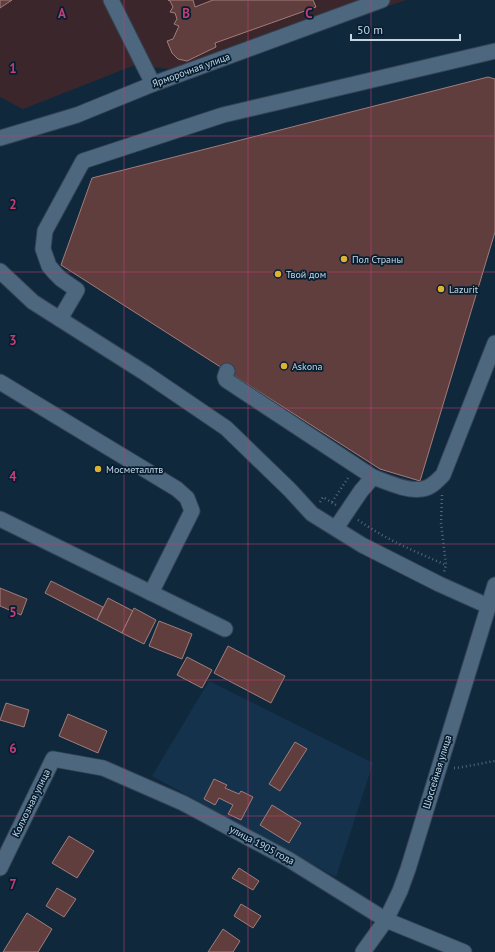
<svg xmlns="http://www.w3.org/2000/svg" width="495" height="952" viewBox="0 0 495 952" font-family="'PT Sans',sans-serif">
  <style>
    .commercial { fill: #3b272b }
    .built { fill: #14324b }
    .building { fill: #603e3d; stroke: #a27c7a }
    .lines { fill: none; stroke-linecap: round; stroke-linejoin: round }
    .minor-casing { stroke: #344354; stroke-width: 17 }
    .path { stroke: #54687a; stroke-width: 2.5; stroke-dasharray: 1 3; stroke-linecap: butt }
    .minor { stroke: #4d677e; stroke-width: 15 }
    .grid { fill: none; stroke: #c33e76; stroke-width: 1; stroke-opacity: 0.55 }
    .poi-dot { fill: #deb133; stroke: #061e31; stroke-width: 1.5 }
    .labels { text-anchor: middle; dominant-baseline: central; stroke-width: 3.5; stroke-linejoin: round; paint-order: stroke }
    .street-label { font-size: 10px; fill: #c7d5e2; stroke: #061e31 }
    .poi-label { font-size: 10px; fill: #c7d5e2; stroke: #061e31; text-anchor: start }
    .grid-label { font-size: 13px; text-anchor: middle; font-weight: bold; fill: #c33e76; stroke: #061e31; stroke-width: 3.5; stroke-linejoin: round; paint-order: stroke }
  </style>
  <rect width="100%" height="100%" fill="#10283c"/>
  <!-- commercial -->
  <polygon class="commercial" points="0,0 406,0 327,27 170,69 135,65 23,109 0,97"/>
  <!-- built -->
  <polygon class="built" points="209,681 373,763 336,877 152,776"/>
  <!-- building -->
  <g class="building">
    <polygon points="0,0 12,0 0,8"/>
    <polygon points="168,0 193,0 195,7 213,0 313,0 316,7 215,43 216,47 187,61 178,59 172,53 167,41 173,39 179,26 174,24 177,19 175,13 170,12 173,7 170,1"/>
    <polygon points="488,77 495,79 495,232 420,481 380,469 61,265 92,178"/>
    <polygon points="51,581 103,607 97,620 45,593"/>
    <polygon points="0,588 27,599 21,615 0,606"/>
    <polygon points="108,598 133,611 122,633 97,620"/>
    <polygon points="134,608 156,620 144,644 122,633"/>
    <polygon points="159,621 192,634 182,659 149,646"/>
    <polygon points="228,646 285,676 271,703 214,673"/>
    <polygon points="187,657 212,670 202,688 177,675"/>
    <polygon points="6,703 29,710 24,727 0,720"/>
    <polygon points="68,714 107,731 98,753 59,736"/>
    <polygon points="295,742 307,749 280,791 269,784"/>
    <polygon points="214,779 227,785 225,788 239,794 241,791 253,797 241,820 228,814 233,805 219,798 215,805 204,799"/>
    <polygon points="272,805 301,823 289,843 260,825"/>
    <polygon points="69,836 94,851 77,878 52,863"/>
    <polygon points="239,868 259,881 253,890 232,878"/>
    <polygon points="57,888 76,899 64,917 46,906"/>
    <polygon points="241,904 261,916 253,928 234,916"/>
    <polygon points="27,913 52,929 38,952 3,952"/>
    <polygon points="223,929 240,941 233,952 208,952"/>
  </g>
  <g class="lines">
    <!-- minor casing -->
    <g class="minor-casing">
      <g id="minor">
        <polyline points="111,0 153,84"/>
        <polyline points="0,138 77,115 153,84 382,0"/>
        <polyline points="0,271 33,302 145,373 226,428 290,490 312,514 362,545 439,584 488,606 495,603"/>
        <polyline points="60,319 77,290 61,279 55,273 49,266 43,249 45,231 83,161 223,115 495,51"/>
        <polyline points="227,371 225,377 226,380 373,477"/>
        <polyline points="0,382 177,489 187,498 192,511 151,593"/>
        <polyline points="0,519 225,629"/>
        <path d="M336,528L361,491L373,477C387,482 408,492 422,489C431,488 437,481 443,475L495,343"/>
        <polyline points="0,868 53,759 103,768 183,803 288,859 386,920 464,952"/>
        <polyline points="363,952 386,920 400,891 408,869 495,585"/>
      </g>
    </g>
    <!-- path -->
    <g class="path">
      <polyline points="442,495 441,523 446,565 444,572"/>
      <polyline points="320,502 323,497 336,505"/>
      <polyline points="332,502 348,478"/>
      <path d="M358,520C385,539 416,552 446,565"/>
      <polyline points="454,768 457,768 495,761"/>
    </g>
    <!-- minor -->
    <use href="#minor" class="minor"/>
  </g>
  <!-- grid -->
  <path class="grid" d="M124,0V952M248,0V952M371,0V952M0,136H495M0,272H495M0,408H495M0,544H495M0,680H495M0,816H495"/>
  <!-- markers -->
  <g class="poi-dot">
    <circle cx="344" cy="259" r="4"/>
    <circle cx="278" cy="274" r="4"/>
    <circle cx="441" cy="289" r="4"/>
    <circle cx="284" cy="366" r="4"/>
    <circle cx="98" cy="469" r="4"/>
  </g>
  <g class="labels">
    <!-- street labels -->
    <g class="street-label">
      <text transform="translate(191 70) rotate(-20)">Ярморочная улица</text>
      <text transform="translate(437 772) rotate(-73)">Шоссейная улица</text>
      <text transform="translate(31 803) rotate(-64)">Колхозная улица</text>
      <text transform="translate(262 845) rotate(28)">улица 1905 года</text>
    </g>
    <!-- poi labels -->
    <g class="poi-label">
      <text x="352" y="259">Пол Страны</text>
      <text x="286" y="274">Твой дом</text>
      <text x="449" y="289">Lazurit</text>
      <text x="292" y="366">Askona</text>
      <text x="106" y="469">Мосметаллтв</text>
    </g>
  </g>
  <g class="grid-label">
    <text x="62" y="18">A</text>
    <text x="186" y="18">B</text>
    <text x="309" y="18">C</text>
    <text x="13" y="73">1</text>
    <text x="13" y="209">2</text>
    <text x="13" y="345">3</text>
    <text x="13" y="481">4</text>
    <text x="13" y="617">5</text>
    <text x="13" y="753">6</text>
    <text x="13" y="889">7</text>
  </g>
  <!-- scale -->
  <path d="M351 34v6h109v-6" fill="none" stroke="#c7d5e2" stroke-width="2"/>
  <text x="357" y="34" font-size="12" fill="#c7d5e2" stroke="#061e31" stroke-width="3" paint-order="stroke">50 m</text>
</svg>
